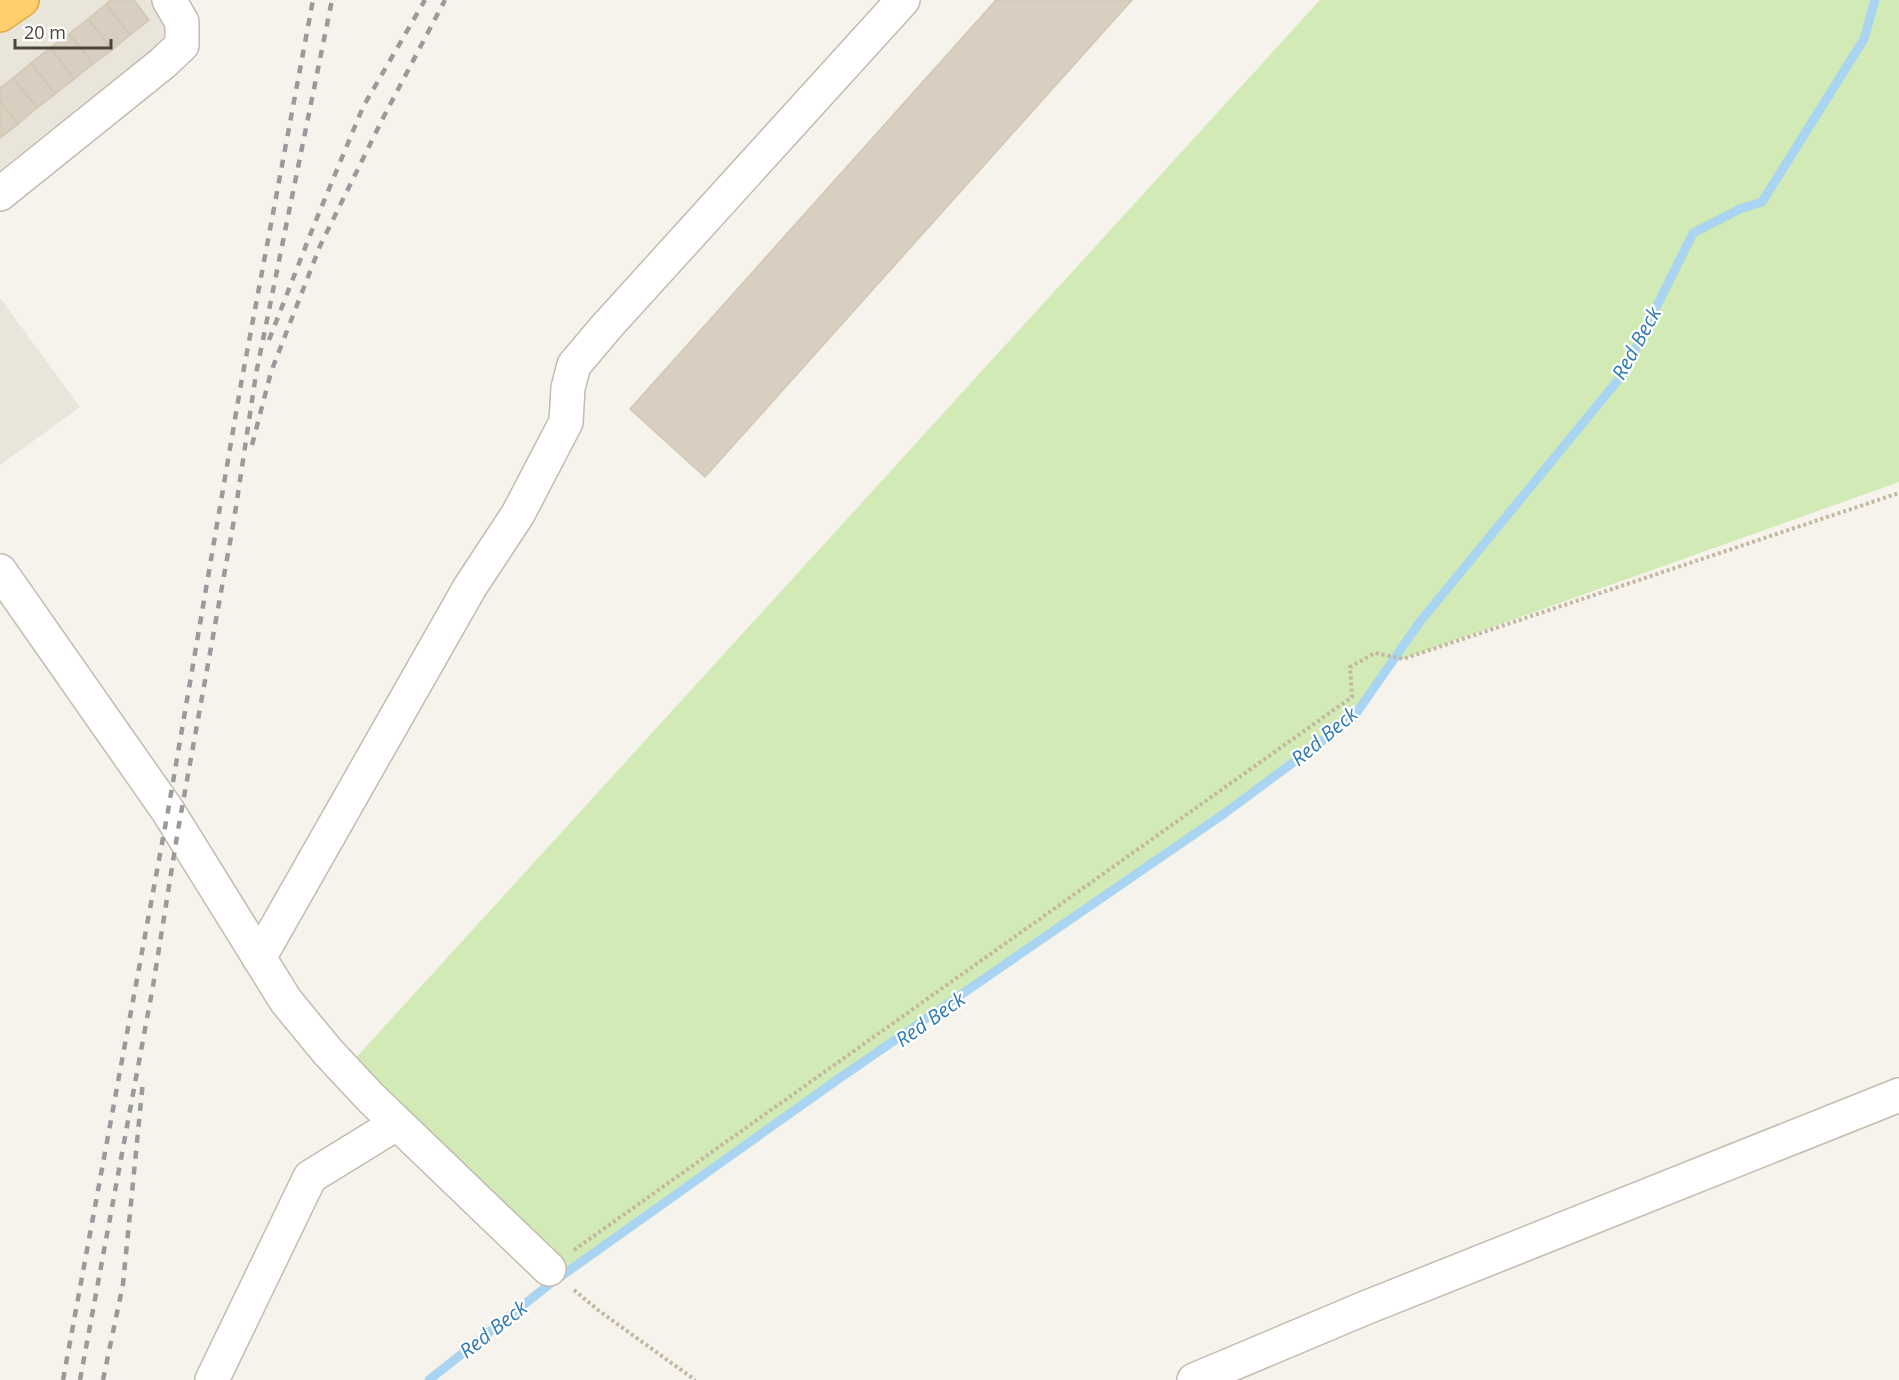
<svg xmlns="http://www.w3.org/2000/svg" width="1899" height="1380" viewBox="0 0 1899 1380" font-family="'Open Sans',sans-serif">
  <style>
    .residential { fill: #eae5da }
    .green { fill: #d2eab5 }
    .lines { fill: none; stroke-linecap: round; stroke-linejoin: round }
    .stream { stroke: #a9d4f2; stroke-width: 9 }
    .building { fill: #d8cfc1; stroke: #d3c7b4; stroke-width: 1.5 }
    .minor-casing { stroke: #c2bbae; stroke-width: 36 }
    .highway-casing { stroke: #e0a43c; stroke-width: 36 }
    .path { stroke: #c4b79f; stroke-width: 4; stroke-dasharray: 3 3; stroke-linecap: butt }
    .minor { stroke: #fff; stroke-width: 33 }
    .highway { stroke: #ffcf6e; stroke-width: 33 }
    .rail { stroke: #9a9a9a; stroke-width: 4.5; stroke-dasharray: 8 8; stroke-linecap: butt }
    .labels { text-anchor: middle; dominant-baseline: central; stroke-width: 4.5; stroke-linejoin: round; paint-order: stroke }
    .water-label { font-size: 20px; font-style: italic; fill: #2e7ab2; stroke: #fff }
  </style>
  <rect width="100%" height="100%" fill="#f6f3ec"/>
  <!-- residential -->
  <g class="residential">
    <polygon points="22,0 169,0 182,45 0,194 0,15"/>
    <polygon points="0,298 80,407 0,465"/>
  </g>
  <!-- green -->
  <polygon class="green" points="1320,0 1899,0 1899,482 1403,659 1395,658 1353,718 1225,813 837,1080 560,1277 353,1061"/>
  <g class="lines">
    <!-- stream -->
    <g class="stream">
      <polyline points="560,1277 837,1080 1225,813 1353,718 1419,623 1623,374 1693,233 1740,209 1762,202 1864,39 1875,0"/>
      <polyline points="429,1380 556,1279"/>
    </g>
  </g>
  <!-- building -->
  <g class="building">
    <polygon points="111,0 134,0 149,20 130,35 106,4"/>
    <polygon points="996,0 1132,0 705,477 630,409"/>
    <polygon points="106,4 130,35 112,50 88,19"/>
    <polygon points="88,19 112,50 93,64 69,34"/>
    <polygon points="69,34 93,64 74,79 50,48"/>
    <polygon points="50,48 74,79 55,94 31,63"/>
    <polygon points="31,63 55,94 37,108 13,78"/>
    <polygon points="13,78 37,108 18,124 0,101 0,88"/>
    <polygon points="0,101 18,124 0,138"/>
  </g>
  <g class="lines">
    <!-- minor casing -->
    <g class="minor-casing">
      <g id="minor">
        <polyline points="0,194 163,63 182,45 182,22 169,0"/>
        <polyline points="0,571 168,811 286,1001 328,1052 371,1098 549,1269"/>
        <polyline points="259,958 470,587 518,514 566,422 568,388 574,365 607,326 903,0"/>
        <polyline points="212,1380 310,1177 396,1124"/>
        <polyline points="1194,1380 1365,1308 1899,1095"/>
      </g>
    </g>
    <!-- highway casing -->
    <g class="highway-casing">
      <polyline id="highway" points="0,15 22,0"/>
    </g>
    <!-- path -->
    <g class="path">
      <polyline points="574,1250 1352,697 1350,667 1375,653 1403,659 1899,493"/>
      <polyline points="574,1290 598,1310 695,1380"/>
    </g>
    <!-- minor -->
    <use href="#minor" class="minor"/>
    <!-- highway -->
    <use href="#highway" class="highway"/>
    <!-- rail -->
    <g class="rail">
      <polyline points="269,340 314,225 363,107 425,0"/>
      <polyline points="252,445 271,372 320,246 383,118 445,0"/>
      <polyline points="63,1380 168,811 241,384 313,0"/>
      <polyline points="80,1380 153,986 178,830 234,520 256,374 332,0"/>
      <polyline points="103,1380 123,1284 143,1081"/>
    </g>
  </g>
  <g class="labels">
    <!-- water labels -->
    <g class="water-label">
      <text transform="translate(1636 343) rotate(-61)">Red Beck</text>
      <text transform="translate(1324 736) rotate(-40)">Red Beck</text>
      <text transform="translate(930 1019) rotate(-35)">Red Beck</text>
      <text transform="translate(493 1329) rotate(-38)">Red Beck</text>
    </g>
  </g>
  <!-- scale -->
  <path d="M15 39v9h96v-9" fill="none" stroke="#4b4439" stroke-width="3"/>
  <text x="24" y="39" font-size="18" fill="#4b4439" stroke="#ffffff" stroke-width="4.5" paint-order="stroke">20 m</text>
</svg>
